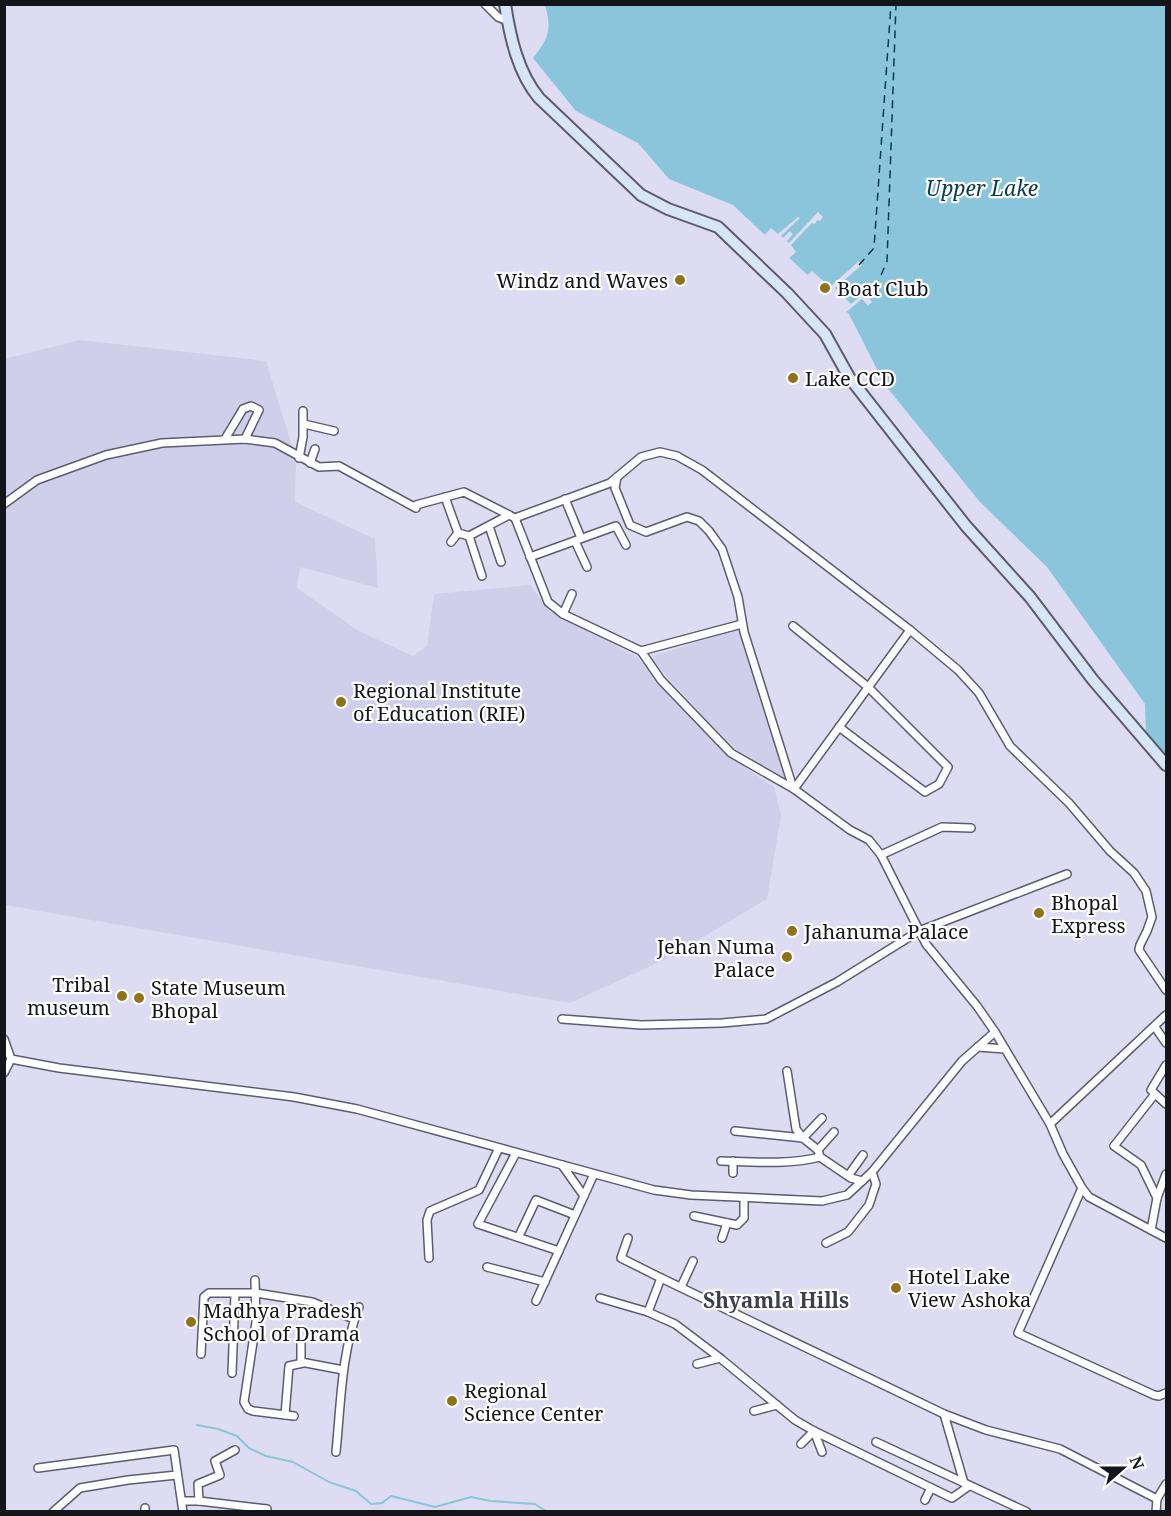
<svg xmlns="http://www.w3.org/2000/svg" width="1171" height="1516" viewBox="0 0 1171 1516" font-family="'Noto Serif',serif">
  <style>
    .built { fill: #d0cfeb }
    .water { fill: #8ac5db }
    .pier { fill: #dddcf2 }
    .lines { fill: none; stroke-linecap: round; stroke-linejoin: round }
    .stream { stroke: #8ac5db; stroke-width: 2 }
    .ferry { stroke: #073c4c; stroke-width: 1.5; stroke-dasharray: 8 6; stroke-linecap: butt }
    .street-casing { stroke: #5d5c6e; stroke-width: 10 }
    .secondary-casing { stroke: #5d5c6e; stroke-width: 14 }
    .street { stroke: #fff; stroke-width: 7 }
    .secondary { stroke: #d6e5f8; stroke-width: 10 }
    .poi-dot { fill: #907217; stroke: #fff; stroke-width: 2 }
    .labels { text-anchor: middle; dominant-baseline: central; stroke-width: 4.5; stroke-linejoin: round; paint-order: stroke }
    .poi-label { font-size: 20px; fill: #14141b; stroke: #fff; text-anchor: start }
    .water-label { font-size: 21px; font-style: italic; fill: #073c4c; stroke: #fff }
    .neighbourhood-label { font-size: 21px; font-weight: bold; fill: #3f3e4f; stroke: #fff }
  </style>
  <rect width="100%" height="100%" fill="#dddcf2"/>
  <!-- built -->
  <g class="built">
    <polygon points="80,340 266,361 291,443 296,466 295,502 375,539 378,588 300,567 297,588 359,631 413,656 427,646 434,594 530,585 549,611 637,657 705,733 733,759 774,787 781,815 767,899 666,959 570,1003 5,905 4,359"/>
    <polygon points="740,629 787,775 786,779 731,746 654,662 653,656"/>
  </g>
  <!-- water -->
  <path class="water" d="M545,5H1166V760L1146,735L1145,704L1047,567L980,502L885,385L849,314L733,205L669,179L638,143L576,111L533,58C549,38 552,29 545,5Z"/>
  <!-- pier -->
  <g class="pier">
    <polygon points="818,212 823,217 820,221 817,220 815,224 812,223 791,245 796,252 787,260 763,237 771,228 778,234 798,217 800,218 781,236 783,238 790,231 793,234 787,241 789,243"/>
    <polygon points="859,261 862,265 835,288 851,304 859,297 856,291 859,288 872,302 868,306 862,299 844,314 805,277 812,271 830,287"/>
  </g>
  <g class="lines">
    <!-- stream -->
    <polyline class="stream" points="197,1425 218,1429 237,1436 249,1448 266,1456 293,1462 329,1482 356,1491 371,1504 382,1503 391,1496 435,1507 471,1497 491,1501 535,1504 547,1512"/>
    <!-- ferry -->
    <g class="ferry">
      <polyline points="859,265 874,248 891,4"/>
      <polyline points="863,296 879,280 887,261 896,4"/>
    </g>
    <!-- street casing -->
    <g class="street-casing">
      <g id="street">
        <polyline points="485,4 498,17 508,21"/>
        <polyline points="304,424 334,431"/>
        <polyline points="225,439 243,409 251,406 259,410 245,439"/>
        <polyline points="299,458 303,437 303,411"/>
        <polyline points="310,463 315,449"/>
        <polyline points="617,477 615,488 630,525 646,532 687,517 699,521 709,531 722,549 738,597 744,632 793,788"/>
        <polyline points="445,497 458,533 451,542"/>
        <polyline points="565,499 581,538"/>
        <polyline points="4,504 37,480 106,455 162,443 245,439 275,443 319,467 339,466 416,508 416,505 464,492 515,518 548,602 563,614 641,651 661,680 731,753 794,789 850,830 869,840 881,855 926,944 977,1006 995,1032 1050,1124 1063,1154 1082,1188 1089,1197 1166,1238"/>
        <polyline points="515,518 610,483 641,457 660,452 677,456 702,470 910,630 958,670 979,693 1010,746 1069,803 1110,851 1134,873 1146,891 1152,917 1147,931 1140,945 1139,950 1166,990"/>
        <polyline points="489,526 501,562"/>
        <polyline points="458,533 469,536 509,515"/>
        <polyline points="469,536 482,576"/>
        <polyline points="575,541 587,567"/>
        <polyline points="530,557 616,526 626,545"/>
        <polyline points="563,614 572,594"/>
        <polyline points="793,626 868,687 948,767 939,784 925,792 839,727"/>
        <polyline points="641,651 742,624"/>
        <polyline points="794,789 910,630"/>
        <polyline points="881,855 942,827 971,828"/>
        <polyline points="562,1019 641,1025 722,1023 766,1019 837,982 919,931 1067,874"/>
        <polyline points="1155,1027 1166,1043"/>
        <polyline points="4,1039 11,1059 4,1073"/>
        <polyline points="978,1047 1005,1049"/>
        <polyline points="11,1059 59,1068 294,1097 357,1109 654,1190 691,1195 822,1201 847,1195 872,1172 962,1061 995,1032"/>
        <polyline points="1166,1065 1151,1090 1166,1104"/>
        <polyline points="787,1071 796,1129 803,1138 822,1118"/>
        <polyline points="1155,1094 1114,1146 1141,1165 1157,1198"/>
        <polyline points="1050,1124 1166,1015"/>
        <polyline points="735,1131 803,1138 818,1150 820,1157 851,1178 862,1181"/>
        <polyline points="818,1150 834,1132"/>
        <polyline points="516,1153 478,1224 559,1251"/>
        <path d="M721,1161C754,1162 788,1165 820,1157"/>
        <polyline points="733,1161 733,1173"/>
        <polyline points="562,1165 584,1196"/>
        <polyline points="848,1176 863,1155"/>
        <polyline points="1082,1188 1018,1333 1154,1395 1159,1396 1166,1393"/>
        <polyline points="694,1216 737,1225 744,1218 744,1199"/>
        <polyline points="1151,1230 1157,1198 1166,1174"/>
        <polyline points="519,1236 536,1200 575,1215"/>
        <polyline points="628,1238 621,1258 661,1278 944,1414 986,1430 1060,1449 1157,1499"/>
        <polyline points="722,1238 727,1223"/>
        <polyline points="826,1243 848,1232 869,1205 876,1184 872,1172"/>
        <polyline points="429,1258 427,1220 430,1211 479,1190 499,1148"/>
        <polyline points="487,1267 545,1282"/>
        <polyline points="255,1280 256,1322 244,1402 248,1409 253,1411 294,1416"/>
        <polyline points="681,1287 693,1261"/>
        <polyline points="600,1298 648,1312 675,1324 720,1358 795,1420 814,1431 952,1498 969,1486"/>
        <polyline points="536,1301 594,1174"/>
        <polyline points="648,1312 661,1278"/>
        <polyline points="301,1344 301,1362 343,1370"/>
        <polyline points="201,1354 204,1297 209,1293 256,1293 312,1302 354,1319"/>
        <polyline points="697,1364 720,1358"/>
        <polyline points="232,1373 235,1294"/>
        <polyline points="754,1411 777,1405"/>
        <polyline points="944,1414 964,1483"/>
        <polyline points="285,1415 289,1366 303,1363"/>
        <polyline points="876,1442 1027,1512"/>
        <polyline points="801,1444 814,1431 822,1452"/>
        <path d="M336,1452C341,1403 341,1353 359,1307"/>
        <polyline points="38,1468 174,1450 183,1512"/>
        <polyline points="925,1500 931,1488"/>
        <polyline points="182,1501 199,1501 267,1509"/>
        <polyline points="199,1501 198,1484 220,1475 215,1461 235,1450"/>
        <polyline points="145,1508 145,1512"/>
        <polyline points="53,1512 80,1488 128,1480 177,1475"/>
        <polyline points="1156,1512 1157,1499 1166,1484"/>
      </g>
    </g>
    <!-- secondary casing -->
    <g class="secondary-casing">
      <path id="secondary" d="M505,4C510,37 518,73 539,98L641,195L668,209L718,227L787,293L825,334L849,377L903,446L966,526L1030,597L1093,680L1166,765"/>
    </g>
    <!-- street -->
    <use href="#street" class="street"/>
    <!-- secondary -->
    <use href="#secondary" class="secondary"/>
  </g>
  <!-- markers -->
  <g class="poi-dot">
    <circle cx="680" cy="280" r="6"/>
    <circle cx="825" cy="288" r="6"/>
    <circle cx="793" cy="378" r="6"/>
    <circle cx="341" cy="702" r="6"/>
    <circle cx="1039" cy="913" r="6"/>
    <circle cx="792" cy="931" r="6"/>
    <circle cx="787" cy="957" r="6"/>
    <circle cx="122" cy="996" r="6"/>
    <circle cx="139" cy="998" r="6"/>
    <circle cx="896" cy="1288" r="6"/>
    <circle cx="191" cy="1322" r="6"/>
    <circle cx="452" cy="1401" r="6"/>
  </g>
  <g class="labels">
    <!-- poi labels -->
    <g class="poi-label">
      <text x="668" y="280" text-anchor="end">Windz and Waves</text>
      <text x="837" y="288">Boat Club</text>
      <text x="805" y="378">Lake CCD</text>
      <text x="353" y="690">Regional Institute<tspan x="353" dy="23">of Education (RIE)</tspan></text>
      <text x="1051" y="902">Bhopal<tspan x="1051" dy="23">Express</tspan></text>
      <text x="804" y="931">Jahanuma Palace</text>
      <text x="775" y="946" text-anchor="end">Jehan Numa<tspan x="775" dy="23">Palace</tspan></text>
      <text x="110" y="984" text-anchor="end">Tribal<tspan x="110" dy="23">museum</tspan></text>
      <text x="151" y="987">State Museum<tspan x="151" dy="23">Bhopal</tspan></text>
      <text x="908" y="1276">Hotel Lake<tspan x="908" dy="23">View Ashoka</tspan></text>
      <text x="203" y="1310">Madhya Pradesh<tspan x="203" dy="23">School of Drama</tspan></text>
      <text x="464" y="1390">Regional<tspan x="464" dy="23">Science Center</tspan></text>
    </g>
    <!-- water labels -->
    <g class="water-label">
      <text x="982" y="188">Upper Lake</text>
    </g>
    <!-- neighbourhood labels -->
    <g class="neighbourhood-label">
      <text x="776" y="1300">Shyamla Hills</text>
    </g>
  </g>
  <!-- border -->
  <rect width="1171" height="1516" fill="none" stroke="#14141b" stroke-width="12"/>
  <!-- north arrow -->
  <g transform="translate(1123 1468) rotate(69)" stroke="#ffffff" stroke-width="4.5" paint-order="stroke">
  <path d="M0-4.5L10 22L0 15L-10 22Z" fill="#14141b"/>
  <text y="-9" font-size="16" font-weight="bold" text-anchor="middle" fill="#14141b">N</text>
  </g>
</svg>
